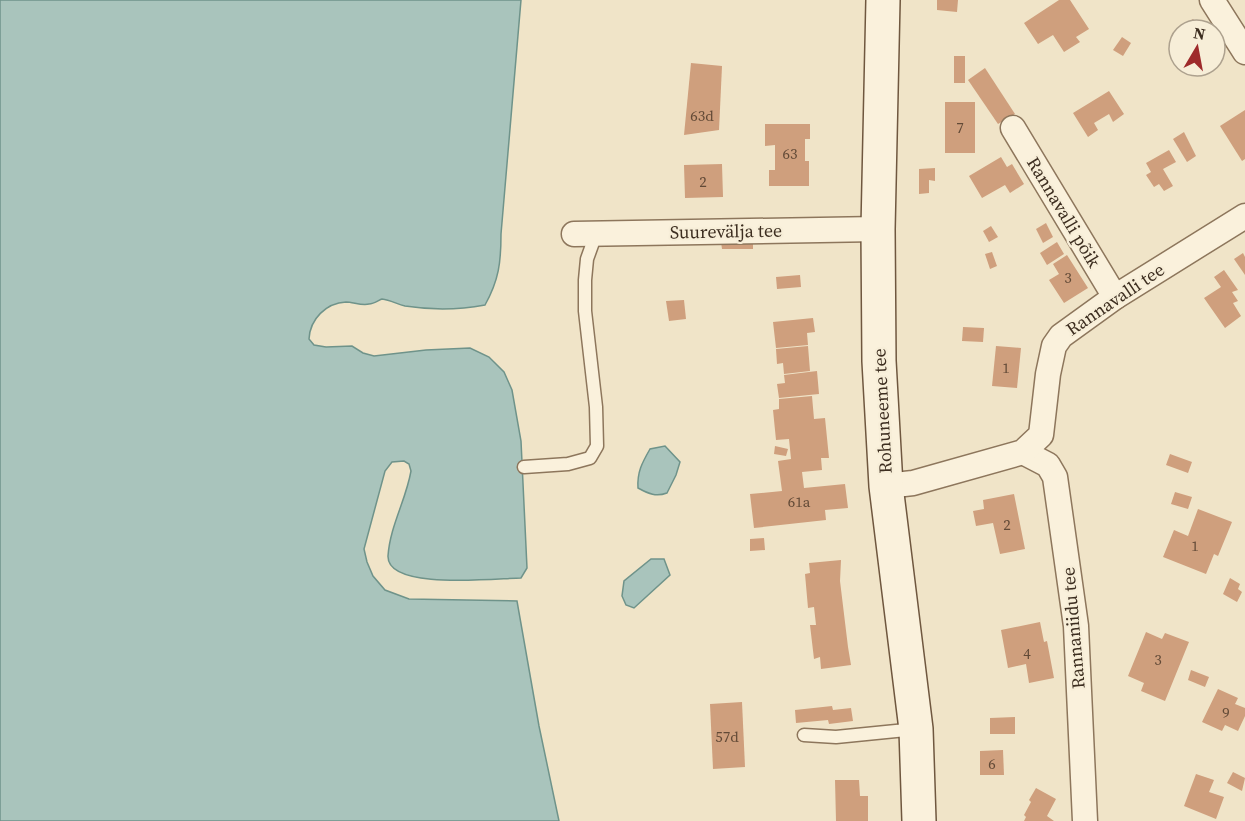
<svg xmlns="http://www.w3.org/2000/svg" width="1245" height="821" viewBox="0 0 1245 821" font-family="'Source Serif 4',serif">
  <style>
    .water { fill: #a9c4bc; stroke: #6f938a; stroke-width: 1.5 }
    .building { fill: #cf9f7d }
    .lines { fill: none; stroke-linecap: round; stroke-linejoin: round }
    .lane-casing { stroke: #8d765c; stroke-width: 15 }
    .street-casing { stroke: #8d765c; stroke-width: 27 }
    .secondary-casing { stroke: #6f573f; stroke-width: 36 }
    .lane { stroke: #faf1dc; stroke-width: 12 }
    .street { stroke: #faf1dc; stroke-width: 24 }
    .secondary { stroke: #faf1dc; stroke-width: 33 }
    .labels { text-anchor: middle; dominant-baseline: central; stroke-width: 4.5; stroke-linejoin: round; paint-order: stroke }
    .number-label { font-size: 15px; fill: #624a37 }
    .street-label { font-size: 18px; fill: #3d2e20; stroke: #f7eed8 }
  </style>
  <rect width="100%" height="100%" fill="#f0e4c8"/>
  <!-- water -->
  <g class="water">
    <path d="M0,0H521L501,234C501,262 499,280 485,305C458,310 431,310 405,306C397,304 390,300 382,299C379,300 374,304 369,304C362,306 353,302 346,302C326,303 310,319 309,339L314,345L326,347L352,346L363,353L374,356L426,350L470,348L489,357L504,372L512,390L521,441L527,568L521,578C498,578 387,591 388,556C390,526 406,500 411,471L409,464L404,461L392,462L385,471L364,549L367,562L373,576L385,590L409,599L517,601L539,726L559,821H0Z"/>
    <path d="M665,446L680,462L676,475L667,493C656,497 649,494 638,488C637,472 642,463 650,449Z"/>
    <polygon points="651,559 664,559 670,575 634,608 626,605 622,596 624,581"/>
  </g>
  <!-- building -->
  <g class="building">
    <polygon points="937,0 958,0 957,12 937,10"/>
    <polygon points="1059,0 1070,0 1089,29 1076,37 1080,42 1064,52 1053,35 1038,44 1024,23"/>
    <polygon points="1193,19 1199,26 1193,30 1179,30 1179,35 1176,32"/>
    <polygon points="1122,37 1131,43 1123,56 1113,50"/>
    <rect x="954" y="56" width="11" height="27"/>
    <polygon points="691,63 722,66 719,130 684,135"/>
    <polygon points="985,68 1015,114 998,124 968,80"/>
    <polygon points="1109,91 1124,114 1113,122 1109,114 1094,123 1098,130 1088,137 1073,113"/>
    <rect x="945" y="102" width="30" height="51"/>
    <polygon points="1245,110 1245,159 1242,161 1220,126"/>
    <polygon points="765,124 810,124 810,139 805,139 805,161 809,161 809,186 769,186 769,170 775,170 775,145 765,146"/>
    <polygon points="1184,132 1196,156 1187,162 1173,139"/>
    <polygon points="1169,150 1176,162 1163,169 1173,186 1164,191 1159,184 1154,187 1146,175 1151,172 1146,163"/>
    <polygon points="1001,157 1007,167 1012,164 1024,184 1010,193 1005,185 982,198 969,176"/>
    <polygon points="722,164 723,197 685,198 684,165"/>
    <polygon points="935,168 935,181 929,180 929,193 919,194 919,169"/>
    <polygon points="1046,223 1053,237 1043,243 1036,229"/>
    <polygon points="991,226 998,237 989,242 983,231"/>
    <polygon points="721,242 753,242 753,249 722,249"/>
    <polygon points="1057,242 1064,254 1047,265 1040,253"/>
    <polygon points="992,252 997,266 990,269 985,254"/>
    <polygon points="1243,253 1245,257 1245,275 1234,259"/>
    <polygon points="1067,255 1088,288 1064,303 1049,280 1059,274 1053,264"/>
    <polygon points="1224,270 1238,290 1232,292 1238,301 1233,303 1241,316 1225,328 1204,298 1221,287 1214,277"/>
    <polygon points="800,275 801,287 777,289 776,277"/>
    <polygon points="684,300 686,319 669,321 666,301"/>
    <polygon points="813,318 815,332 807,333 808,345 776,348 773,322"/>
    <polygon points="963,327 984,328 983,342 962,341"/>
    <polygon points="808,346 810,371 784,374 783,363 777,364 776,349"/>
    <polygon points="996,346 1021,348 1017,388 992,386"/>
    <polygon points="817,371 819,394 779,398 777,384 785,383 784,375"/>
    <polygon points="812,396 814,419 825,418 829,458 821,458 822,470 802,472 804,488 845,484 848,508 825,510 826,520 754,528 750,494 782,491 778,461 791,459 789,439 776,440 773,410 779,409 779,399"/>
    <polygon points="775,446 788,449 786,456 774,454"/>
    <polygon points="1170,454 1192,462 1188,473 1166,465"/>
    <polygon points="1175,492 1192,497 1188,509 1171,504"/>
    <polygon points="1014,494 1025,549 1000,554 993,523 976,526 973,511 984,509 983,500"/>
    <polygon points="1198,509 1232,522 1218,556 1214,554 1206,574 1163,557 1174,530 1188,536"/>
    <polygon points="764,538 765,550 750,551 750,539"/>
    <polygon points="841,560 840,581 848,647 851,665 821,669 820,657 814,659 810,625 816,625 814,607 808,608 805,574 810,573 809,563"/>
    <polygon points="1230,578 1240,584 1238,589 1242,592 1237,602 1223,594"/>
    <polygon points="1040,622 1044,642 1047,641 1054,678 1029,683 1026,664 1008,668 1001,630"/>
    <polygon points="1146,632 1162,639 1165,633 1189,642 1165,701 1141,691 1144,683 1128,676"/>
    <polygon points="1191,670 1209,677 1205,687 1188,680"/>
    <polygon points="1218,689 1238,698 1235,704 1245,708 1245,716 1238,731 1225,725 1222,731 1202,722"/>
    <polygon points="742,702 745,767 713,769 710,704"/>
    <polygon points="832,706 833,710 851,708 853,721 829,724 828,720 796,723 795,710"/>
    <polygon points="1015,717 1015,734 990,734 990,718"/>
    <polygon points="1003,750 1004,775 980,775 980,751"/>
    <polygon points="1233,772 1245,778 1242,791 1227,783"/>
    <polygon points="1196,774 1214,780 1209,792 1224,797 1216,819 1184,806"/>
    <polygon points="835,780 859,780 860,796 868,796 868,821 836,821"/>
    <polygon points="1036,788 1056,799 1047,816 1054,821 1024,821 1026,817 1024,815 1031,802 1029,800"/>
  </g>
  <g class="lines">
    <!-- lane casing -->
    <g class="lane-casing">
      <g id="lane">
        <polyline points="524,467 568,464 590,458 597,446 596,407 585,311 585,280 587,259 596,234"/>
        <polyline points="804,735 836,737 916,729"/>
      </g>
    </g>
    <!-- street casing -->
    <g class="street-casing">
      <g id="street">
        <polyline points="1212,0 1245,52"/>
        <polyline points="1013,128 1115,297"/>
        <polyline points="574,234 878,229"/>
        <polyline points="1023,452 1048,465 1055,477 1076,626 1085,821"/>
        <polyline points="886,486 913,483 1023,452 1041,435 1048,374 1054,346 1061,336 1115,297 1245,216"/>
      </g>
    </g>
    <!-- secondary casing -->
    <g class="secondary-casing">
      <polyline id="secondary" points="883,0 878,229 879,361 886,486 916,729 919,821"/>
    </g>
    <!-- lane -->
    <use href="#lane" class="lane"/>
    <!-- street -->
    <use href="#street" class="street"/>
    <!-- secondary -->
    <use href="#secondary" class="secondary"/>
  </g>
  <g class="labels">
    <!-- number labels -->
    <g class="number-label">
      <text x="702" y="115">63d</text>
      <text x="960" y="127">7</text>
      <text x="790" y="153">63</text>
      <text x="703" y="181">2</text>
      <text x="1068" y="277">3</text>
      <text x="1006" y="367">1</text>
      <text x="799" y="501">61a</text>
      <text x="1007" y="524">2</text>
      <text x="1195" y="545">1</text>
      <text x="1027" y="653">4</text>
      <text x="1158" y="659">3</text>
      <text x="1226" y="712">9</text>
      <text x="727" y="736">57d</text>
      <text x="992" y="763">6</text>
    </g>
    <!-- street labels -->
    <g class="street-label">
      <text transform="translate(1064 212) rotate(59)">Rannavalli põik</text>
      <text transform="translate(726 231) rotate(-1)">Suurevälja tee</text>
      <text transform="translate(1115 299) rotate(-34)">Rannavalli tee</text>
      <text transform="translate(882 411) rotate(-93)">Rohuneeme tee</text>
      <text transform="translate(1073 628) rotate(-95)">Rannaniidu tee</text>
    </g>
  </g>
  <!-- north arrow -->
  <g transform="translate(1197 48) rotate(10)"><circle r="28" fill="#f7eed8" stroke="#ada18e" stroke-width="1.5"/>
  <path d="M0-4.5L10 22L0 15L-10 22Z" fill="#9e2a2b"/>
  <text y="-9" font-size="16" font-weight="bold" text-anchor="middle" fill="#3d2e20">N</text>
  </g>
</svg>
